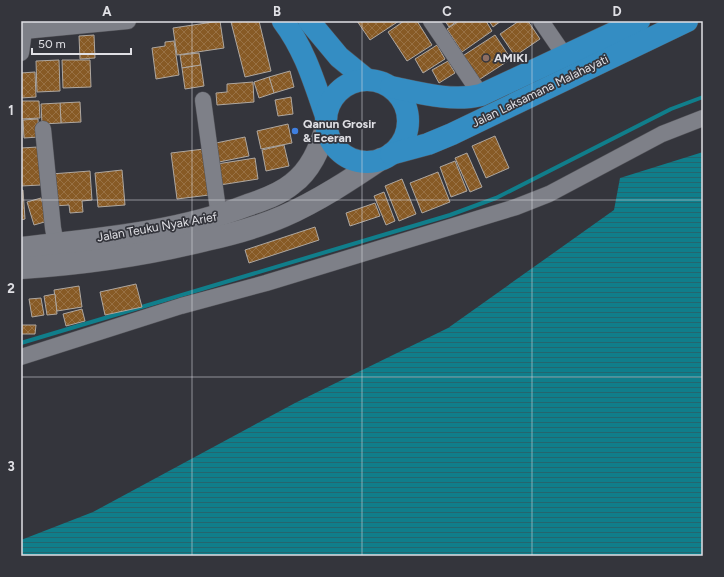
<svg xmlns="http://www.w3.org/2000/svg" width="724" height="577" viewBox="0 0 724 577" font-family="Figtree,sans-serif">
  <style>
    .water { fill: url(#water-rules) }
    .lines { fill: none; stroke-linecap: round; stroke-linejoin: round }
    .stream { stroke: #107e8b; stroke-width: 4 }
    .building { fill: url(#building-cross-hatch); stroke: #aea7a0 }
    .street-casing { stroke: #535359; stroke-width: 17 }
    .secondary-casing { stroke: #535359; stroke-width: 23 }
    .highway-casing { stroke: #535359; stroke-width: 23 }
    .street { stroke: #7e8088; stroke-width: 16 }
    .secondary { stroke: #7e8088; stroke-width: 22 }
    .highway { stroke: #348dc3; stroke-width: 22 }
    .grid { fill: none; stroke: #e0e0e5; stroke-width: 1; stroke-opacity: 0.55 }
    .education-dot { fill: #8d6e63; stroke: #34353c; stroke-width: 1.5 }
    .shop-dot { fill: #3f7fe0; stroke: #34353c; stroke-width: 1.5 }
    .labels { text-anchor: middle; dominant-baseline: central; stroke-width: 3.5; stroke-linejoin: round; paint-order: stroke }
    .poi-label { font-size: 12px; font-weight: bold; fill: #e0e0e5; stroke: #34353c; text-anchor: start }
    .street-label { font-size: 12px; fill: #e0e0e5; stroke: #34353c }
    .neatline { fill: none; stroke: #e0e0e5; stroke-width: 1.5 }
    .grid-label { font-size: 13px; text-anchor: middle; font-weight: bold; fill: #e0e0e5 }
  </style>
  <defs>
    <pattern id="water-rules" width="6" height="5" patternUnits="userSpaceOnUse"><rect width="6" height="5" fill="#107e8b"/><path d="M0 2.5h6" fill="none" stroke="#24666f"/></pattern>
    <pattern id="building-cross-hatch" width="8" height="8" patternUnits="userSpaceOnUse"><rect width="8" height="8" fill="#875a25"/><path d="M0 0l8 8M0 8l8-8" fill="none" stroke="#987144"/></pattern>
  </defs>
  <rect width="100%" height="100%" fill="#34353c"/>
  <!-- water -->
  <polygon class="water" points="703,152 703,556 21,556 21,540 93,512 295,403 448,328 614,210 620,178"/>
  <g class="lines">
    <!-- stream -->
    <polyline class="stream" points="21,343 450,215 496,198 671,109 703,97"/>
  </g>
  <!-- building -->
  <g class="building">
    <polygon points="220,21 224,48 177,55 173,28"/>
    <polygon points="235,21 259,21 271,71 245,77 231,22"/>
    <polygon points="357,21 399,21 370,40"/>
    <polygon points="404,21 417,21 432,45 407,61 388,32"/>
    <polygon points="445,21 457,21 449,27"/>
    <polygon points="459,21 486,21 492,31 462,52 447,29"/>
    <polygon points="489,21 501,21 493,27"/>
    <polygon points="519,21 528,21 540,39 515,56 500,34"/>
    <polygon points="94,35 95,58 80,59 79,36"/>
    <polygon points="495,35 511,59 477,81 461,57"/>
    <polygon points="174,41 179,75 156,79 152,48 165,46 165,42"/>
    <polygon points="437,45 445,59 423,73 415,59"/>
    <polygon points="199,53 201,65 182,68 180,55"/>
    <polygon points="59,60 60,91 37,92 36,61"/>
    <polygon points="62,60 90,60 91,87 63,88"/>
    <polygon points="448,61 455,73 439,83 432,70"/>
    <polygon points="201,65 204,86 185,89 182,68"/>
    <polygon points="290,71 294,87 274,93 269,77"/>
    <polygon points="35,72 36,97 21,98 21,73"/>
    <polygon points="269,77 274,93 259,98 254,82"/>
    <polygon points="253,82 254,102 217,105 216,93 227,92 227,84"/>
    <polygon points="291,97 293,114 278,116 275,100"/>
    <polygon points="21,101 39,101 40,118 21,119"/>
    <polygon points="80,102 81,122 61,123 60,103"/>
    <polygon points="60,103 61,123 42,124 41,104"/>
    <polygon points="38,119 39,137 24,138 23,120"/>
    <polygon points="288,124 292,143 261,149 257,131"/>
    <polygon points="495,136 509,168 486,178 472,146"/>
    <polygon points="245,137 249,156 219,162 216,143"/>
    <polygon points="284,145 289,166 266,171 262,150"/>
    <polygon points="38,147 41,185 21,186 21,148"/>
    <polygon points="204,149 209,195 177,199 171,153"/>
    <polygon points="467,153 482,187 470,192 455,158"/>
    <polygon points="255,158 258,179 220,185 217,164"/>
    <polygon points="455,161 467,191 451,197 440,167"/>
    <polygon points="122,170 125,205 98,207 95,173"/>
    <polygon points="90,171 92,200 82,201 83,212 70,213 69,205 53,206 51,174"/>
    <polygon points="438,172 450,202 422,213 410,183"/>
    <polygon points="402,179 416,214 399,221 385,186"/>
    <polygon points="21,190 23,190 25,219 21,220"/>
    <polygon points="384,192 395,221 386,225 374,196"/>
    <polygon points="41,198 48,221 34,225 27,202"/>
    <polygon points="375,203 380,216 350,226 346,213"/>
    <polygon points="315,227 319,240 249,263 245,250"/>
    <polygon points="136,284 142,307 105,315 100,292"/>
    <polygon points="79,286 82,307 57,311 54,290"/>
    <polygon points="55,294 57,314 47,315 44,296"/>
    <polygon points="41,298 44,315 32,317 29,299"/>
    <polygon points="82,309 85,321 66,326 63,314"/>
    <polygon points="21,325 36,325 35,334 21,334"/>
  </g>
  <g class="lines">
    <!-- street casing -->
    <g class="street-casing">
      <g id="street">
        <polyline points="22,21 24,31 128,21"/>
        <polyline points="431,21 481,95"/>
        <polyline points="541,21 565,56"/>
        <polyline points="21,53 24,31"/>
        <polyline points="203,100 219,217"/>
        <polyline points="43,129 53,228 56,244"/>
        <polyline points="21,357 181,306 266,283 516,207 549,194 662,134 703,118"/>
      </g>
    </g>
    <!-- secondary casing -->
    <g class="secondary-casing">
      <g id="secondary">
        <path d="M21,248C97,239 176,233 248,205C263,200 280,194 292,184C311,170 319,149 326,128"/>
        <path d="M21,268C83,264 146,255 206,240C233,234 259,227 284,216C318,201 350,180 381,159"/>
      </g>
    </g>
    <!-- highway casing -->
    <g class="highway-casing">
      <g id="highway">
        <path d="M283,21C305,50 314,82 326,116"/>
        <polyline points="309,21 339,57 366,79"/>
        <circle cx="367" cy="121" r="41"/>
        <path d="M391,87C420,93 452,102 481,95L639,21"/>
        <polyline points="391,154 428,144 452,134 687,21"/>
      </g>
    </g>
    <!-- street -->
    <use href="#street" class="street"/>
    <!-- secondary -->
    <use href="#secondary" class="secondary"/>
    <!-- highway -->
    <use href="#highway" class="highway"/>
  </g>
  <!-- grid -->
  <path class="grid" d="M192,21V556M362,21V556M532,21V556M21,200H703M21,377H703"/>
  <!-- markers -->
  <circle class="education-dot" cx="486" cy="58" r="4"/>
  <circle class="shop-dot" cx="295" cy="131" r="4"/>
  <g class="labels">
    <!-- poi labels -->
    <g class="poi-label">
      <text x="494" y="58">AMIKI</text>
      <text x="303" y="124">Qanun Grosir<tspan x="303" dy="14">&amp; Eceran</tspan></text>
    </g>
    <!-- street labels -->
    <g class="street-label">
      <text transform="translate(540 91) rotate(-26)">Jalan Laksamana Malahayati</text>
      <text transform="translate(157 227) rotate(-10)">Jalan Teuku Nyak Arief</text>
    </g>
  </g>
  <!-- border -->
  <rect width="724" height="577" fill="none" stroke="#34353c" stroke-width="44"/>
  <!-- scale -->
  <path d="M32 48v6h99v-6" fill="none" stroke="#e0e0e5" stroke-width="2"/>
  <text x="38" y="48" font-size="12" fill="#e0e0e5" stroke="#34353c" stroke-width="3" paint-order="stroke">50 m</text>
  <rect x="22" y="22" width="680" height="533" class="neatline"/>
  <g class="grid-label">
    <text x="107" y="16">A</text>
    <text x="277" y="16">B</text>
    <text x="447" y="16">C</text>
    <text x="617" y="16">D</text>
    <text x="11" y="115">1</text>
    <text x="11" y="293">2</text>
    <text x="11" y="471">3</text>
  </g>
</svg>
